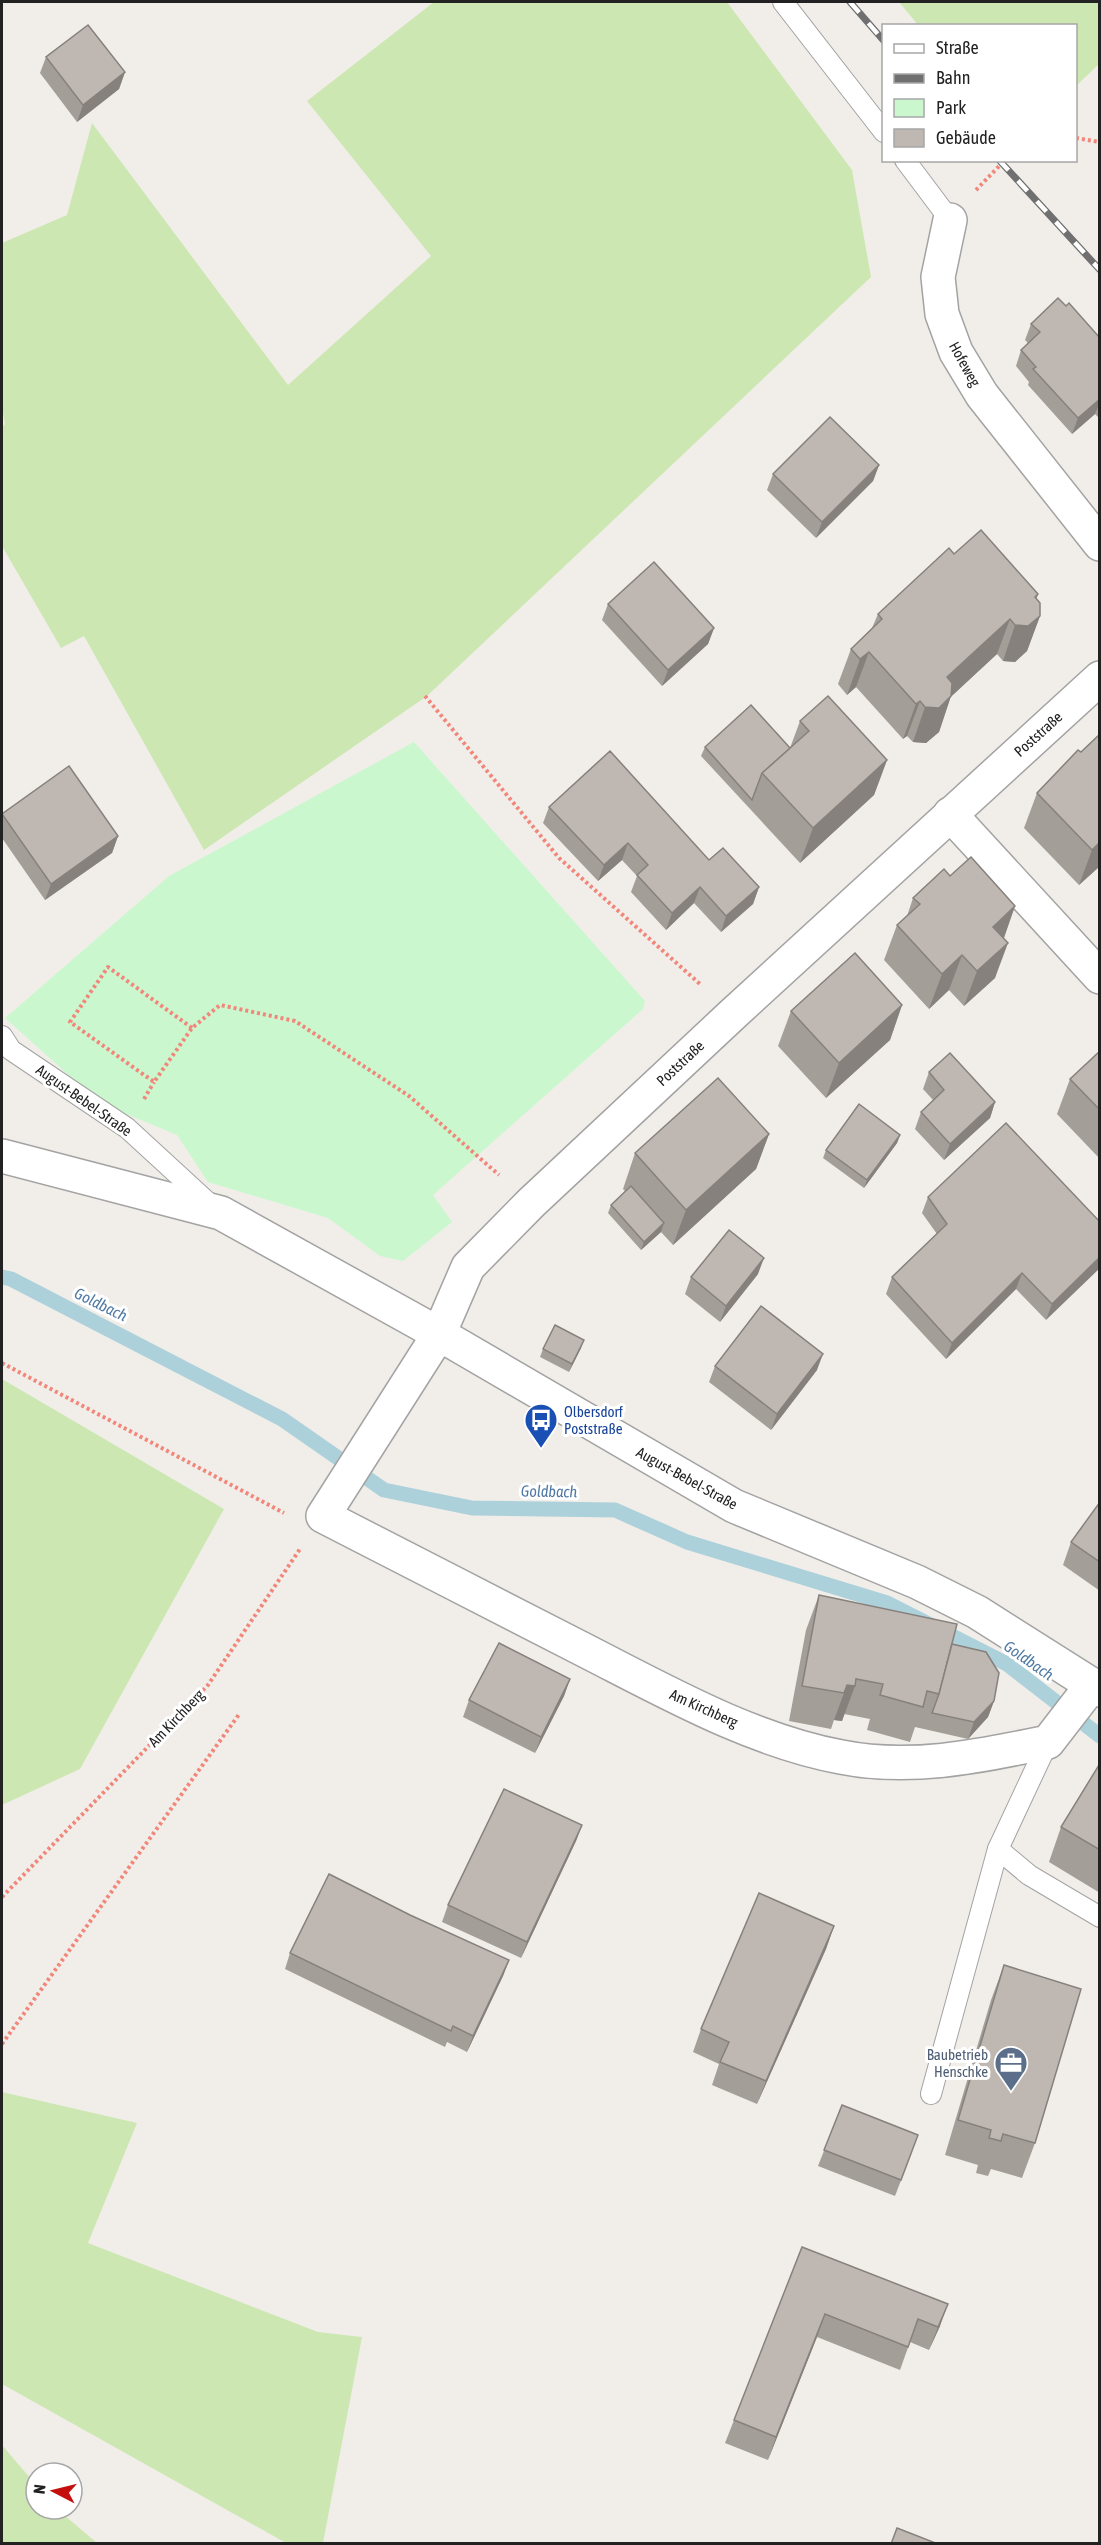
<svg xmlns="http://www.w3.org/2000/svg" width="1101" height="2545" viewBox="0 0 1101 2545" font-family="'Asap Condensed',sans-serif">
  <style>
    .grass { fill: #cde7b3 }
    .park { fill: #cbf7ce }
    .lines { fill: none; stroke-linecap: round; stroke-linejoin: round }
    .stream { stroke: #add1db; stroke-width: 15 }
    .service-casing { stroke: #a3a3a3; stroke-width: 22 }
    .minor-casing { stroke: #a3a3a3; stroke-width: 36 }
    .tertiary-casing { stroke: #a3a3a3; stroke-width: 36 }
    .path { stroke: #f1877b; stroke-width: 4; stroke-dasharray: 3 3; stroke-linecap: butt }
    .service { stroke: #fff; stroke-width: 20 }
    .minor { stroke: #fff; stroke-width: 33 }
    .tertiary { stroke: #fff; stroke-width: 33 }
    .rail-casing { stroke: #707070; stroke-width: 7 }
    .rail { stroke: #fff; stroke-width: 4.5; stroke-dasharray: 14; stroke-linecap: butt }
    .wall { fill: #a49e99 }
    .shaded-wall { fill: #86817d }
    .building { fill: #bfb8b2; stroke: #86817d; stroke-width: 1.5 }
    .labels { text-anchor: middle; dominant-baseline: central; stroke-width: 6; stroke-linejoin: round; paint-order: stroke }
    .street-label { font-size: 15px; fill: #222; stroke: #fff }
    .transit-label { font-size: 15px; fill: #164399; stroke: #fff; text-anchor: start }
    .service-label { font-size: 15px; fill: #4e5e75; stroke: #fff; text-anchor: end }
    .water-label { font-size: 16px; font-style: italic; fill: #507aa4; stroke: #fff }
  </style>
  <rect width="100%" height="100%" fill="#f1eee9"/>
  <!-- grass -->
  <g class="grass">
    <polygon points="434,2 727,2 852,170 871,277 427,696 204,850 84,636 61,648 2,546 2,427 5,424 2,408 2,243 67,215 92,123 288,385 431,256 307,101"/>
    <polygon points="899,2 1099,2 1099,64 1076,86 1076,26 918,25"/>
    <polygon points="2,1379 224,1509 80,1769 2,1805"/>
    <polygon points="2,2092 137,2123 88,2243 318,2332 362,2337 323,2543 286,2543 2,2384"/>
    <polygon points="2,2445 36,2485 36,2509 57,2509 97,2543 2,2543"/>
  </g>
  <!-- park -->
  <polygon class="park" points="414,742 645,1001 643,1009 433,1195 452,1222 403,1261 380,1256 328,1218 208,1182 177,1135 114,1109 83,1088 5,1018 169,876"/>
  <g class="lines">
    <!-- stream -->
    <polyline class="stream" points="2,1277 11,1279 282,1419 384,1490 472,1508 615,1510 687,1542 887,1603 1007,1664 1100,1736"/>
    <!-- service casing -->
    <g class="service-casing">
      <g id="service">
        <polyline points="783,2 884,132"/>
        <polyline points="905,160 950,220"/>
        <polyline points="2,1036 11,1050 127,1128 213,1207"/>
        <polyline points="998,1849 1029,1875 1100,1917"/>
        <polyline points="931,2094 998,1849 1048,1742"/>
      </g>
    </g>
    <!-- minor casing -->
    <g class="minor-casing">
      <g id="minor">
        <polyline points="950,220 938,277 942,314 956,352 982,395 1100,544"/>
        <polyline points="950,814 1100,977"/>
        <path d="M1092,1685L1048,1742C980,1756 911,1771 841,1757C754,1741 668,1693 590,1653C501,1607 412,1562 323,1516L439,1334L468,1267L531,1203L733,1014L1100,678"/>
      </g>
    </g>
    <!-- tertiary casing -->
    <g class="tertiary-casing">
      <polyline id="tertiary" points="2,1156 221,1213 439,1334 734,1506 917,1582 977,1612 1100,1690"/>
    </g>
    <!-- path -->
    <g class="path">
      <polyline points="1076,138 1100,142"/>
      <polyline points="976,190 1005,160"/>
      <polyline points="425,696 559,858 701,985"/>
      <polyline points="192,1028 108,967 70,1022 154,1082 192,1028 220,1005 295,1021 409,1096 499,1175"/>
      <polyline points="144,1099 154,1082"/>
      <polyline points="2,1363 284,1513"/>
      <polyline points="2,1897 208,1685 300,1549"/>
      <polyline points="2,2044 240,1713"/>
    </g>
    <!-- service -->
    <use href="#service" class="service"/>
    <!-- minor -->
    <use href="#minor" class="minor"/>
    <!-- tertiary -->
    <use href="#tertiary" class="tertiary"/>
    <!-- rail casing -->
    <g class="rail-casing">
      <g id="rail">
        <polyline points="850,2 884,41"/>
        <polyline points="999,160 1100,270"/>
      </g>
    </g>
    <!-- rail -->
    <use href="#rail" class="rail"/>
  </g>
  <!-- wall -->
  <g class="wall">
    <polygon points="46,57 125,72 119,89 77,122 40,73"/>
    <polygon points="1031,324 1100,338 1100,419 1095,414 1072,434 1028,385 1029,382 1016,366 1021,350 1028,343 1025,340"/>
    <polygon points="879,465 873,481 816,538 767,490 773,474"/>
    <polygon points="954,554 1038,594 1036,599 1040,616 1027,651 1015,662 1003,661 997,654 951,696 939,732 926,743 913,742 907,736 903,739 856,687 847,695 838,684 851,649 872,628 878,614"/>
    <polygon points="608,604 714,628 708,644 662,686 602,620"/>
    <polygon points="800,721 887,760 874,795 800,863 701,756 705,747 790,748"/>
    <polygon points="1078,750 1100,866 1079,885 1024,828 1037,793"/>
    <polygon points="549,807 709,860 759,887 753,904 721,932 694,903 666,930 631,892 637,876 622,860 598,881 543,823"/>
    <polygon points="2,814 118,836 112,853 45,900 2,838"/>
    <polygon points="950,876 1015,906 1003,938 995,978 964,1006 949,990 929,1009 884,960 897,925 907,916 913,898"/>
    <polygon points="902,1005 890,1040 826,1098 778,1046 791,1011"/>
    <polygon points="1100,1051 1100,1159 1057,1114 1070,1079"/>
    <polygon points="929,1072 995,1102 990,1118 944,1160 915,1129 921,1112 933,1100 923,1089"/>
    <polygon points="769,1134 756,1169 673,1245 661,1232 641,1250 608,1213 611,1205 625,1191 623,1189 635,1153"/>
    <polygon points="900,1135 897,1143 864,1188 823,1158 826,1150"/>
    <polygon points="928,1197 1100,1222 1046,1320 1016,1289 946,1359 886,1294 892,1277 937,1234 922,1213"/>
    <polygon points="758,1274 720,1322 685,1294 691,1277"/>
    <polygon points="581,1348 569,1372 540,1357 543,1349"/>
    <polygon points="715,1366 817,1370 771,1430 709,1382"/>
    <polygon points="1100,1502 1100,1591 1063,1565 1071,1542"/>
    <polygon points="819,1595 952,1644 994,1701 988,1717 968,1739 915,1727 910,1742 867,1730 870,1719 844,1714 842,1721 834,1720 831,1729 789,1721 806,1630"/>
    <polygon points="570,1679 564,1696 535,1753 463,1717 469,1700"/>
    <polygon points="1100,1765 1100,1893 1049,1862 1061,1827"/>
    <polygon points="582,1825 576,1841 521,1958 442,1922 448,1905"/>
    <polygon points="834,1926 826,1949 757,2104 712,2085 719,2064 693,2052 701,2029"/>
    <polygon points="290,1953 509,1960 503,1976 467,2052 447,2042 445,2047 285,1969"/>
    <polygon points="1004,1965 1035,2143 1022,2178 991,2169 988,2176 976,2173 978,2165 945,2155 991,2000"/>
    <polygon points="842,2105 912,2152 895,2196 818,2166"/>
    <polygon points="802,2247 940,2326 929,2350 910,2342 900,2370 817,2337 768,2460 725,2443"/>
  </g>
  <!-- shaded-wall -->
  <g class="shaded-wall">
    <polygon points="125,72 119,89 77,122 83,105"/>
    <polygon points="1100,399 1100,402 1095,414 1072,434 1078,418"/>
    <polygon points="879,465 873,481 816,538 822,522"/>
    <polygon points="1038,594 1027,626 1040,616 1027,651 1015,662 1003,661 1015,625 1035,597"/>
    <polygon points="1010,619 997,654 939,708 951,696 939,732 926,743 913,742 925,707 947,677"/>
    <polygon points="714,628 708,644 662,686 668,670"/>
    <polygon points="869,652 856,687 847,695 860,659"/>
    <polygon points="920,701 907,736 903,739 916,704"/>
    <polygon points="887,760 874,795 800,863 813,828"/>
    <polygon points="118,836 112,853 45,900 51,884"/>
    <polygon points="1100,842 1100,866 1079,885 1092,850"/>
    <polygon points="628,843 622,860 598,881 604,865"/>
    <polygon points="700,887 694,903 666,930 672,913"/>
    <polygon points="759,887 753,904 721,932 726,916"/>
    <polygon points="1015,906 1003,941 993,927"/>
    <polygon points="1008,943 995,978 964,1006 977,971"/>
    <polygon points="962,955 949,990 929,1009 942,974"/>
    <polygon points="902,1005 890,1040 826,1098 839,1063"/>
    <polygon points="995,1102 990,1118 944,1160 950,1144"/>
    <polygon points="769,1134 756,1169 673,1245 686,1210"/>
    <polygon points="900,1135 897,1143 864,1188 867,1180"/>
    <polygon points="664,1223 661,1232 641,1250 644,1242"/>
    <polygon points="1100,1257 1100,1268 1046,1320 1052,1304"/>
    <polygon points="764,1258 758,1274 720,1322 726,1306"/>
    <polygon points="1022,1273 1016,1289 946,1359 952,1343"/>
    <polygon points="584,1340 581,1348 569,1372 572,1364"/>
    <polygon points="823,1354 817,1370 771,1430 777,1414"/>
    <polygon points="570,1679 564,1696 535,1753 541,1737"/>
    <polygon points="847,1685 855,1686 842,1721 834,1720"/>
    <polygon points="994,1701 988,1717 968,1739 974,1722"/>
    <polygon points="582,1825 576,1841 521,1958 527,1942"/>
    <polygon points="834,1926 826,1949 757,2104 766,2081"/>
    <polygon points="509,1960 503,1976 467,2052 473,2036"/>
    <polygon points="948,2304 940,2326 929,2350 938,2327"/>
    <polygon points="825,2314 817,2337 768,2460 776,2437"/>
  </g>
  <!-- building -->
  <g class="building">
    <polygon points="88,25 125,72 83,105 46,57"/>
    <polygon points="1058,298 1066,306 1069,303 1100,338 1100,399 1078,418 1033,369 1036,367 1021,350 1040,332 1031,324"/>
    <polygon points="830,417 879,465 822,522 773,474"/>
    <polygon points="981,530 1038,594 1035,597 1040,603 1040,616 1028,626 1015,625 1010,619 947,677 952,683 951,696 939,708 925,707 920,701 916,704 869,652 860,659 851,649 882,619 878,614 949,548 954,554"/>
    <polygon points="654,562 714,628 668,670 608,604"/>
    <polygon points="828,696 887,760 813,828 762,773 809,731 800,721"/>
    <polygon points="751,705 790,748 762,773 752,800 705,747"/>
    <polygon points="1100,734 1100,842 1092,850 1037,793 1078,750 1081,752"/>
    <polygon points="610,751 709,860 723,848 759,887 726,916 700,887 672,913 637,875 648,865 628,843 604,865 549,807"/>
    <polygon points="69,766 118,836 51,884 2,814"/>
    <polygon points="971,857 1015,906 993,927 1008,943 977,971 962,955 942,974 897,925 920,904 913,898 944,869 950,876"/>
    <polygon points="855,953 902,1005 839,1063 791,1011"/>
    <polygon points="1100,1051 1100,1110 1070,1079"/>
    <polygon points="950,1053 995,1102 950,1144 921,1112 944,1090 929,1072"/>
    <polygon points="718,1078 769,1134 686,1210 635,1153"/>
    <polygon points="859,1104 900,1135 867,1180 826,1150"/>
    <polygon points="1006,1123 1100,1222 1100,1257 1052,1304 1022,1273 952,1343 892,1277 947,1224 928,1197"/>
    <polygon points="631,1186 664,1223 644,1242 611,1205"/>
    <polygon points="729,1230 764,1258 726,1306 691,1277"/>
    <polygon points="761,1306 823,1354 777,1414 715,1366"/>
    <polygon points="555,1325 584,1340 572,1364 543,1349"/>
    <polygon points="1100,1502 1100,1562 1071,1542"/>
    <polygon points="819,1595 957,1624 939,1694 927,1691 923,1707 880,1695 883,1684 856,1679 855,1686 847,1685 844,1693 802,1686"/>
    <polygon points="499,1643 570,1679 541,1737 469,1700"/>
    <polygon points="952,1644 986,1652 999,1673 994,1701 974,1722 932,1713 939,1694"/>
    <polygon points="1100,1765 1100,1850 1061,1827 1099,1765"/>
    <polygon points="504,1789 582,1825 527,1942 448,1905"/>
    <polygon points="329,1874 410,1915 509,1960 473,2036 453,2026 451,2031 290,1953"/>
    <polygon points="759,1893 834,1926 766,2081 720,2062 729,2042 701,2029"/>
    <polygon points="1004,1965 1081,1989 1035,2143 1003,2134 1001,2141 989,2138 991,2130 958,2120"/>
    <polygon points="842,2105 918,2135 901,2180 824,2150"/>
    <polygon points="802,2247 948,2304 938,2327 918,2319 908,2347 825,2314 776,2437 734,2420"/>
    <polygon points="897,2528 938,2544 891,2544"/>
  </g>
  <!-- icons -->
  <defs>
    <g id="bus-pin" transform="scale(1.725)"><path d="M0 17L-7.5 6A9.5 9.5 0 1 1 7.5 6Z" fill="#1a4fb4" stroke="#fff"/><path d="M-5-6H5V4H4V6H2V4H-2V6H-4V4H-5ZM-3.5-4V0h7V-4ZM-3.5 1.2v1.5H-2V1.2ZM2 1.2v1.5H3.5V1.2Z" fill="#fff"/></g>
    <g id="office-pin" transform="scale(1.725)"><path d="M0 17L-7.5 6A9.5 9.5 0 1 1 7.5 6Z" fill="#5c6f8a" stroke="#fff"/><path d="M-6-3h4V-5.5h4V-3h4V5H-6ZM-1-4.5V-3h2v-1.5ZM-6 0V1H6V0Z" fill="#fff"/></g>
  </defs>
  <g fill-rule="evenodd">
    <use href="#bus-pin" x="541" y="1420"/>
    <use href="#office-pin" x="1011" y="2063"/>
  </g>
  <g class="labels">
    <!-- street labels -->
    <g class="street-label">
      <text transform="translate(965 364) rotate(61)">Hofeweg</text>
      <text transform="translate(1038 734) rotate(-42)">Poststraße</text>
      <text transform="translate(680 1063) rotate(-43)">Poststraße</text>
      <text transform="translate(84 1100) rotate(35)">August-Bebel-Straße</text>
      <text transform="translate(687 1478) rotate(29)">August-Bebel-Straße</text>
      <text transform="translate(704 1708) rotate(24)">Am Kirchberg</text>
      <text transform="translate(176 1718) rotate(-46)">Am Kirchberg</text>
    </g>
    <!-- transit labels -->
    <g class="transit-label">
      <text x="564" y="1411">Olbersdorf<tspan x="564" dy="17">Poststraße</tspan></text>
    </g>
    <!-- service labels -->
    <g class="service-label">
      <text x="988" y="2054">Baubetrieb<tspan x="988" dy="17">Henschke</tspan></text>
    </g>
    <!-- water labels -->
    <g class="water-label">
      <text transform="translate(101 1304) rotate(26)">Goldbach</text>
      <text transform="translate(549 1491) rotate(1)">Goldbach</text>
      <text transform="translate(1029 1660) rotate(35)">Goldbach</text>
    </g>
  </g>
  <!-- border -->
  <rect width="1101" height="2545" fill="none" stroke="#222222" stroke-width="6"/>
  <!-- legend -->
  <rect x="882" y="24" width="195" height="138" fill="#ffffff" stroke="#a7a7a7" stroke-width="1.5"/>
  <rect x="894" y="44" width="30" height="9" fill="#ffffff" stroke="#a7a7a7" stroke-width="1.5"/>
  <text x="936" y="54" font-size="18" fill="#222222">Straße</text>
  <rect x="894" y="74" width="30" height="9" fill="#707070" stroke="#a7a7a7" stroke-width="1.5"/>
  <text x="936" y="84" font-size="18" fill="#222222">Bahn</text>
  <rect x="894" y="99" width="30" height="18" fill="#cbf7ce" stroke="#a7a7a7" stroke-width="1.5"/>
  <text x="936" y="114" font-size="18" fill="#222222">Park</text>
  <rect x="894" y="129" width="30" height="18" fill="#bfb8b2" stroke="#a7a7a7" stroke-width="1.5"/>
  <text x="936" y="144" font-size="18" fill="#222222">Gebäude</text>
  <!-- north arrow -->
  <g transform="translate(54 2491) rotate(277)"><circle r="28" fill="#ffffff" stroke="#a7a7a7" stroke-width="1.5"/>
  <path d="M0-4.5L10 22L0 15L-10 22Z" fill="#c50e0e"/>
  <text y="-9" font-size="16" font-weight="bold" text-anchor="middle" fill="#222222">N</text>
  </g>
</svg>
